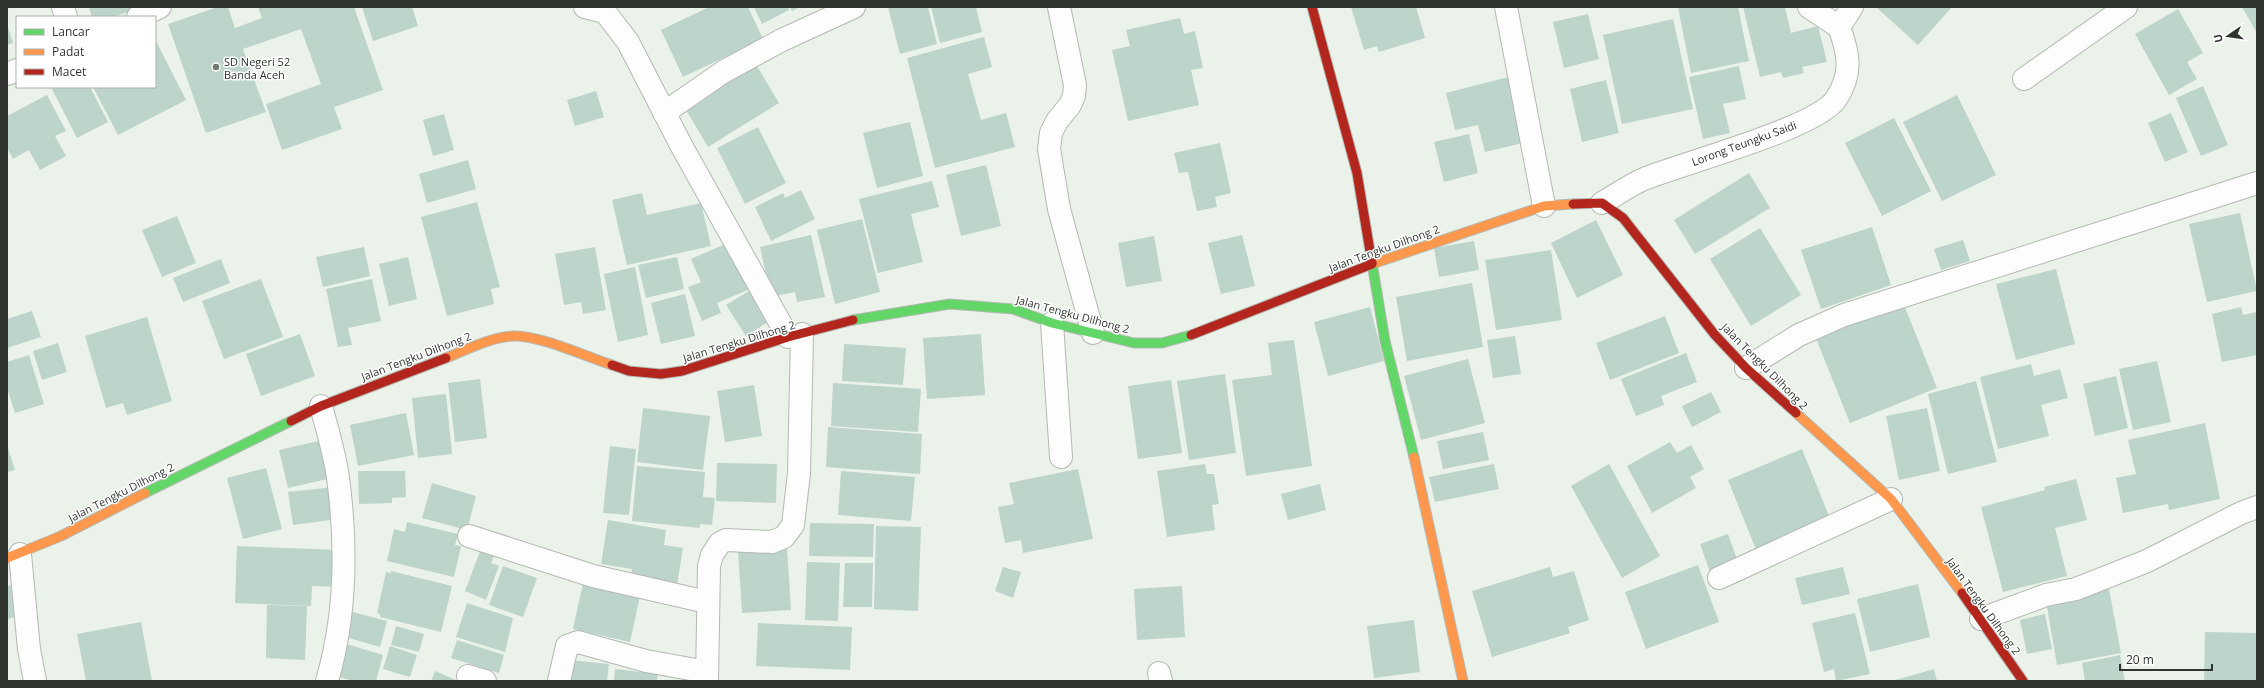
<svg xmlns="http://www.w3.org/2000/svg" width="2264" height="688" viewBox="0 0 2264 688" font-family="'Open Sans',sans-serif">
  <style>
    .building { fill: #bdd4ca }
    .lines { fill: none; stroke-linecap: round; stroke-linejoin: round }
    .street-casing { stroke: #b4b9b3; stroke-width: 24 }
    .fast-casing { stroke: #b4b9b3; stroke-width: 11 }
    .slow-casing { stroke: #b4b9b3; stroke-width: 11 }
    .jam-casing { stroke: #b4b9b3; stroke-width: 11 }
    .street { stroke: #fcfdfc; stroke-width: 22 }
    .fast { stroke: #63d668; stroke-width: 9 }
    .slow { stroke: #ff974d; stroke-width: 9 }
    .jam { stroke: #b3261e; stroke-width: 9 }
    .poi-dot { fill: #717870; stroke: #fff; stroke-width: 1.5 }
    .labels { text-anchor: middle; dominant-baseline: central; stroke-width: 3; stroke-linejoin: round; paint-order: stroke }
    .poi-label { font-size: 11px; fill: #30362f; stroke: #fff; text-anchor: start }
    .street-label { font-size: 11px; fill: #30362f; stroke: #fff }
  </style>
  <rect width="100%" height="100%" fill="#ebf2e9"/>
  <!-- building -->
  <g class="building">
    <polygon points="89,7 145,7 112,17 92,17"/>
    <polygon points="218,7 228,7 235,28 262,18 258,7 354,7 383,90 334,107 342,129 282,150 266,104 321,84 301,29 243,49 266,112 206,133 168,24"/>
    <polygon points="362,7 412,7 418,26 373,41"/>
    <polygon points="709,7 748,7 763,39 683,77 661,30"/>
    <polygon points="754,7 788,7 789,10 762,24"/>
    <polygon points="790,7 800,7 792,11"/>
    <polygon points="888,7 928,7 937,44 900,54"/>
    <polygon points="931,7 976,7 982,32 940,43"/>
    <polygon points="1351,7 1416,7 1425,38 1379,52 1377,46 1364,50"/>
    <polygon points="1678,7 1738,7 1749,61 1691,73"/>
    <polygon points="1743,7 1785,7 1791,33 1818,26 1827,62 1802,67 1804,73 1783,78 1781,72 1760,77"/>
    <polygon points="1876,7 1952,7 1918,45"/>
    <polygon points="2242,7 2257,7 2257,33"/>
    <polygon points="2178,9 2203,53 2187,62 2197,79 2169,95 2135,34"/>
    <polygon points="1588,14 1599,59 1564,68 1553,22"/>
    <polygon points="1180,18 1184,34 1195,31 1203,68 1191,70 1199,105 1128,121 1112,50 1130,46 1126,30"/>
    <polygon points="1673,19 1693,109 1622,124 1603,35"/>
    <polygon points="7,24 13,43 7,45"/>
    <polygon points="984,37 992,67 968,74 981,120 1006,113 1015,147 935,168 907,58"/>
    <polygon points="155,39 186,100 118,135 93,87 155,87"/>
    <polygon points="754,61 779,103 708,147 683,105"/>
    <polygon points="1739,66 1746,99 1723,104 1730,133 1703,139 1689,77"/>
    <polygon points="1512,76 1527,142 1485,152 1478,125 1455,130 1446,93"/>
    <polygon points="1606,80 1619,133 1582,142 1570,89"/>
    <polygon points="2203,86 2228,145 2201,156 2176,98"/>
    <polygon points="51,87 90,87 108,122 77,138"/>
    <polygon points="596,91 604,117 575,126 567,100"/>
    <polygon points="47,95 66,131 55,136 66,156 40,170 29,150 13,159 7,148 7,116"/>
    <polygon points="1957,95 1996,175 1942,201 1903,122"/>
    <polygon points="2171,113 2188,152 2165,162 2148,123"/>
    <polygon points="444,114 454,150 433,156 423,120"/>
    <polygon points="1894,118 1931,191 1882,216 1845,143"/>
    <polygon points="910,122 923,176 877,188 863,133"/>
    <polygon points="758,127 786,183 745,204 717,148"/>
    <polygon points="1469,134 1478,173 1444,182 1434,142"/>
    <polygon points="1220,143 1231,193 1215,197 1217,207 1197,211 1188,172 1179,173 1174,153"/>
    <polygon points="468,160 476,189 427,203 419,174"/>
    <polygon points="986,165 1001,226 961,236 946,175"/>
    <polygon points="1749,173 1770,208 1695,254 1674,220"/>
    <polygon points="932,181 939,207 911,214 923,262 878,273 859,199"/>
    <polygon points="801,190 815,219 771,241 755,207 783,193 785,198"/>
    <polygon points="642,193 647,215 701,203 711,246 627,265 612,200"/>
    <polygon points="477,202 500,287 491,289 494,304 447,316 421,217"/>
    <polygon points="2240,213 2257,291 2207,302 2189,224"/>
    <polygon points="177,216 196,263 162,277 142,230"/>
    <polygon points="862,219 880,292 835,304 817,230"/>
    <polygon points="1596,220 1623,275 1577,298 1551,243"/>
    <polygon points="1872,227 1891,285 1821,309 1801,250"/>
    <polygon points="1760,228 1801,295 1751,326 1710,259"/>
    <polygon points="811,235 825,297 797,302 795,292 771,297 760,247"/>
    <polygon points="1242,235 1255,286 1221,294 1208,243"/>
    <polygon points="1154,236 1162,281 1126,287 1118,243"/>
    <polygon points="1963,240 1970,261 1941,270 1934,249"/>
    <polygon points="1474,241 1479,270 1439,277 1434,248"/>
    <polygon points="730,242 750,289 717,303 721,313 702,321 688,287 701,282 691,259"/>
    <polygon points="364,247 370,276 323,287 316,257"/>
    <polygon points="595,247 606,310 583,314 581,302 564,305 555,254"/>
    <polygon points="1551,250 1562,320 1496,330 1485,260"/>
    <polygon points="408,257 417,299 389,306 379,264"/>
    <polygon points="677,257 684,289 646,298 638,265"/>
    <polygon points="221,259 230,283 183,302 173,278"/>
    <polygon points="635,267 648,335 618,342 604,274"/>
    <polygon points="2056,269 2075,344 2016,360 1996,284"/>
    <polygon points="261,279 283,337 224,359 202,301"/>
    <polygon points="372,279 381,321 348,328 352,345 338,347 326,289"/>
    <polygon points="1472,283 1483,347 1407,361 1396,297"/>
    <polygon points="754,288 774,318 746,336 726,305"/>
    <polygon points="685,294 695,336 661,344 651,303"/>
    <polygon points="1903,302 1937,388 1850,423 1815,336"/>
    <polygon points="1370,307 1384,361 1328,376 1314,322"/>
    <polygon points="2241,307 2243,315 2257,312 2257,355 2222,362 2212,314"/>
    <polygon points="32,311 41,337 7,348 7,319"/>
    <polygon points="1665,316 1679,353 1610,380 1596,343"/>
    <polygon points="147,317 172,401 127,415 123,403 106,408 85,336"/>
    <polygon points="300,334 315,376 261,396 246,354"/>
    <polygon points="981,334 985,395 927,399 923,338"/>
    <polygon points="1515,336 1521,374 1493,378 1487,340"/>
    <polygon points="1294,340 1312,466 1246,476 1232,380 1272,375 1268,343"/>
    <polygon points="58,343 67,372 42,380 33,351"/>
    <polygon points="844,344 906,348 903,385 842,381"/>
    <polygon points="1686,353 1697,382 1661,396 1664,405 1636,416 1621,379"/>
    <polygon points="29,355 44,404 15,413 7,388 7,362"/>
    <polygon points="1468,359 1485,423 1421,440 1404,376"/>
    <polygon points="2157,361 2171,422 2133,430 2119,369"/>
    <polygon points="2031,364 2034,376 2060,369 2068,398 2041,405 2049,436 1998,449 1980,377"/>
    <polygon points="1225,374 1236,453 1189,460 1177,381"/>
    <polygon points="2116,376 2128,428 2095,436 2083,384"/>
    <polygon points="480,379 487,438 455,442 448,383"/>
    <polygon points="1171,380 1182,453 1138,459 1128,386"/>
    <polygon points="1976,381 1997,462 1948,474 1928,394"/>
    <polygon points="833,383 921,389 918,432 831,426"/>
    <polygon points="754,385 762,436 725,442 717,391"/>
    <polygon points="1711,392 1721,412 1692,427 1682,406"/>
    <polygon points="446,394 452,454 418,458 412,398"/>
    <polygon points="643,408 710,416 703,470 637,462"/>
    <polygon points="1927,408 1940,471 1899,480 1886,416"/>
    <polygon points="406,413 414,455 358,466 350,425"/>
    <polygon points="2205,423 2220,499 2169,510 2168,504 2123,513 2116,478 2136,474 2128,440"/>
    <polygon points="828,427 922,434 920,474 826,467"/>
    <polygon points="1483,432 1489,460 1443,469 1437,441"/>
    <polygon points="327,439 336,477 288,488 279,450"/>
    <polygon points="1670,442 1677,453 1691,445 1704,469 1690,477 1696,488 1652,513 1627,466"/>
    <polygon points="7,445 15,470 7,472"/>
    <polygon points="610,446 636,449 629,515 603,513"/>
    <polygon points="1802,449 1831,521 1757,552 1728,480"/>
    <polygon points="717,463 777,464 776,503 716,501"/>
    <polygon points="1205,464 1207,474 1214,474 1219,504 1212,505 1215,530 1167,537 1157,471"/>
    <polygon points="1494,464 1499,489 1435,502 1429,477"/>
    <polygon points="1609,464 1660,556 1622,578 1571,486"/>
    <polygon points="637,466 705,472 703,497 715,498 712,525 700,524 700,528 632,521"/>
    <polygon points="266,468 282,529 243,539 227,478"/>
    <polygon points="1078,469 1093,539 1023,553 1021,540 1005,543 998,507 1014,504 1009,483"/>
    <polygon points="358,471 405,471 406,497 392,498 392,503 359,504"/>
    <polygon points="841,471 915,477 911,521 838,515"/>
    <polygon points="2076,479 2087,520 2055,528 2067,576 2003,592 1981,507 2045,490 2044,487"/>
    <polygon points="432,483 476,496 467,530 422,518"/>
    <polygon points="1320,484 1326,510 1288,520 1281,494"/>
    <polygon points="334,487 338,519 293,525 288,492"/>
    <polygon points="608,520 666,530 664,545 683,548 676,591 630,583 632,569 601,564"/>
    <polygon points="407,522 458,534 455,545 461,546 454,577 387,561 394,529 405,532"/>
    <polygon points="810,523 874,524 873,557 809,556"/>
    <polygon points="876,526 921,527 918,611 874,609"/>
    <polygon points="1728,534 1738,562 1710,572 1700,544"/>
    <polygon points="237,546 339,550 337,587 312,586 311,606 235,603"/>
    <polygon points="787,547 791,610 742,613 738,550"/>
    <polygon points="481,549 495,554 491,563 499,566 486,600 465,591"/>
    <polygon points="807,562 840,563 838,621 805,620"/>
    <polygon points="845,563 873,563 872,607 843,607"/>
    <polygon points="1698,565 1719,622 1646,649 1625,592"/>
    <polygon points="503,566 537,578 523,617 489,605"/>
    <polygon points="1003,567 1021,572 1013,598 995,591"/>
    <polygon points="1550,567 1553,577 1574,571 1589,620 1568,627 1570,633 1492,657 1472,591"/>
    <polygon points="1843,567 1850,594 1802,605 1795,578"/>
    <polygon points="391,571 452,586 441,632 380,617 380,614 377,613 386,572 391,573"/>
    <polygon points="583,583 640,596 630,642 573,629"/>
    <polygon points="1918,584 1930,637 1870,652 1857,599"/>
    <polygon points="14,585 20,616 7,619 7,586"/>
    <polygon points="1182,586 1185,637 1137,640 1134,589"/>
    <polygon points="2109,589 2121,653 2057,665 2046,601"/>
    <polygon points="467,603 513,618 505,652 456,637"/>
    <polygon points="267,605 307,606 305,660 266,658"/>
    <polygon points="349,611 387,621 380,647 342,636"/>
    <polygon points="1855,613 1870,674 1836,681 1834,669 1824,672 1812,623"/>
    <polygon points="2045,614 2052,649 2027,654 2020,620"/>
    <polygon points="1414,620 1420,672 1374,678 1367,626"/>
    <polygon points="141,622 152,681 86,681 77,634"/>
    <polygon points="758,623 852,627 850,670 756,666"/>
    <polygon points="396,626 424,634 419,652 391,645"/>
    <polygon points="2205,632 2257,633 2257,681 2204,681"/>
    <polygon points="457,640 504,655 499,673 451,658"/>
    <polygon points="343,643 383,655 376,681 354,681 335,676"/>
    <polygon points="390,646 417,655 410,677 383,669"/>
    <polygon points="2120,655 2125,681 2085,681 2082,663"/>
    <polygon points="570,660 609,664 607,681 568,681"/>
    <polygon points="615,669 658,674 657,681 614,681"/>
    <polygon points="1934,669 1937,681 1892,681"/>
    <polygon points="435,671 458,681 431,681"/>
  </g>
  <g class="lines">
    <!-- street casing -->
    <g class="street-casing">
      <g id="street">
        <polyline points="63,7 66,17"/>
        <polyline points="585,7 605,12 628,42 681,145 788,337"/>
        <polyline points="1059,7 1075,85 1074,96 1070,105 1057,121 1051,133 1049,149 1059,209 1093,333"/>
        <polyline points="1506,7 1544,206"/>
        <polyline points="1809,7 1839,27"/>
        <polyline points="138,17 160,7"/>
        <polyline points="7,74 17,70"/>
        <polyline points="2024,79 2126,7"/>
        <polyline points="664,113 723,72 782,40 854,7"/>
        <path d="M1602,203C1616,195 1630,185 1644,179C1683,163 1817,128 1836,99C1853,73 1849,54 1839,27L1852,7"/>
        <polyline points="1052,323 1061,457"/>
        <polyline points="1746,368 1799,335 1844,315 2257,183"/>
        <path d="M321,406C327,429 335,454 338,478C347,545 346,616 327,681"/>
        <polyline points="469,536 593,576 707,602"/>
        <polyline points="20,554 29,649 35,681"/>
        <polyline points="1719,578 1891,499"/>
        <polyline points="1981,619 2046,595 2076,589 2147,561 2241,513 2257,507"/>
        <polyline points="1159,673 1161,681"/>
        <polyline points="468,676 485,681"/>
        <polyline points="559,681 567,646 578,642 646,661 707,672"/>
        <polyline points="707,681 709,566 712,555 720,543 726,540 772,542 784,537 793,525 799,473 802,334"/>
      </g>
    </g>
    <!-- fast casing -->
    <g class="fast-casing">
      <g id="fast">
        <polyline points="1372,263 1385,341 1414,457"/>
        <polyline points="853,320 950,304 1013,309 1052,323 1134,343 1162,343 1191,335"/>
        <polyline points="145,493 291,421"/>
      </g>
    </g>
    <!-- slow casing -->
    <g class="slow-casing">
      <g id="slow">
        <polyline points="1372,264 1544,206 1573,204"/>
        <path d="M446,358C468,349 491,337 514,336C539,335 587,357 612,365"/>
        <polyline points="1796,413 1891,499 1962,593"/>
        <polyline points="1414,457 1463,681"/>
        <polyline points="7,558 61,536 145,493"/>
      </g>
    </g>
    <!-- jam casing -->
    <g class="jam-casing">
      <g id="jam">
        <polyline points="1312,7 1357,173 1372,263"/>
        <polyline points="1573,204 1602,203 1623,218 1715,335 1746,368 1796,413"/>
        <polyline points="1191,335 1372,264"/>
        <polyline points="612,365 629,371 661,374 682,371 788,337 853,320"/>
        <polyline points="291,421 321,406 446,358"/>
        <polyline points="1962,593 2023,681"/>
      </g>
    </g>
    <!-- street -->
    <use href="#street" class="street"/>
    <!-- fast -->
    <use href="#fast" class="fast"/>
    <!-- slow -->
    <use href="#slow" class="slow"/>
    <!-- jam -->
    <use href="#jam" class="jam"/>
  </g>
  <!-- markers -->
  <circle class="poi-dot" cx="216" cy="67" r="4"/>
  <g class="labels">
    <!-- poi labels -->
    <g class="poi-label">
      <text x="224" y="61">SD Negeri 52<tspan x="224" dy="13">Banda Aceh</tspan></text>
    </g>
    <!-- street labels -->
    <g class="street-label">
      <text transform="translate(1744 143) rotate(-20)">Lorong Teungku Saidi</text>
      <text transform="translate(1384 248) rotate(-20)">Jalan Tengku Dilhong 2</text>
      <text transform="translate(1073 314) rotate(15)">Jalan Tengku Dilhong 2</text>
      <text transform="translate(739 341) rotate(-17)">Jalan Tengku Dilhong 2</text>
      <text transform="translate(416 356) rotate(-21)">Jalan Tengku Dilhong 2</text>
      <text transform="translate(1765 366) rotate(45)">Jalan Tengku Dilhong 2</text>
      <text transform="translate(121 492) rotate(-27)">Jalan Tengku Dilhong 2</text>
      <text transform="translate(1984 606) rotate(54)">Jalan Tengku Dilhong 2</text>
    </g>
  </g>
  <!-- border -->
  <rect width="2264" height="688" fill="none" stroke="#30362f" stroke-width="16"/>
  <!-- legend -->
  <rect x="16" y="16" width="140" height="72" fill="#ffffff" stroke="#acafac"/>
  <rect x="24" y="29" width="20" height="6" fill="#63d668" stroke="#acafac"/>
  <text x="52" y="36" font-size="12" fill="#30362f">Lancar</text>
  <rect x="24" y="49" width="20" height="6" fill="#ff974d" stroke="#acafac"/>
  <text x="52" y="56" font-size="12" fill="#30362f">Padat</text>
  <rect x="24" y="69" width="20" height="6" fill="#b3261e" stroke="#acafac"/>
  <text x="52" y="76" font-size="12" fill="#30362f">Macet</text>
  <!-- north arrow -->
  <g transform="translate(2228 36) rotate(257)" stroke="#ffffff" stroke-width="3" paint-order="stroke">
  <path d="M0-3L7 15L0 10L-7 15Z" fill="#30362f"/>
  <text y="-6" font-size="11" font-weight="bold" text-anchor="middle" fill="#30362f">U</text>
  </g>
  <!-- scale -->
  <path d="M2120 664v6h92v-6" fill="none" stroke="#30362f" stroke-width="2"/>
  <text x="2126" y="664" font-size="12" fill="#30362f" stroke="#ffffff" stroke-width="3" paint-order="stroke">20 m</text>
</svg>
